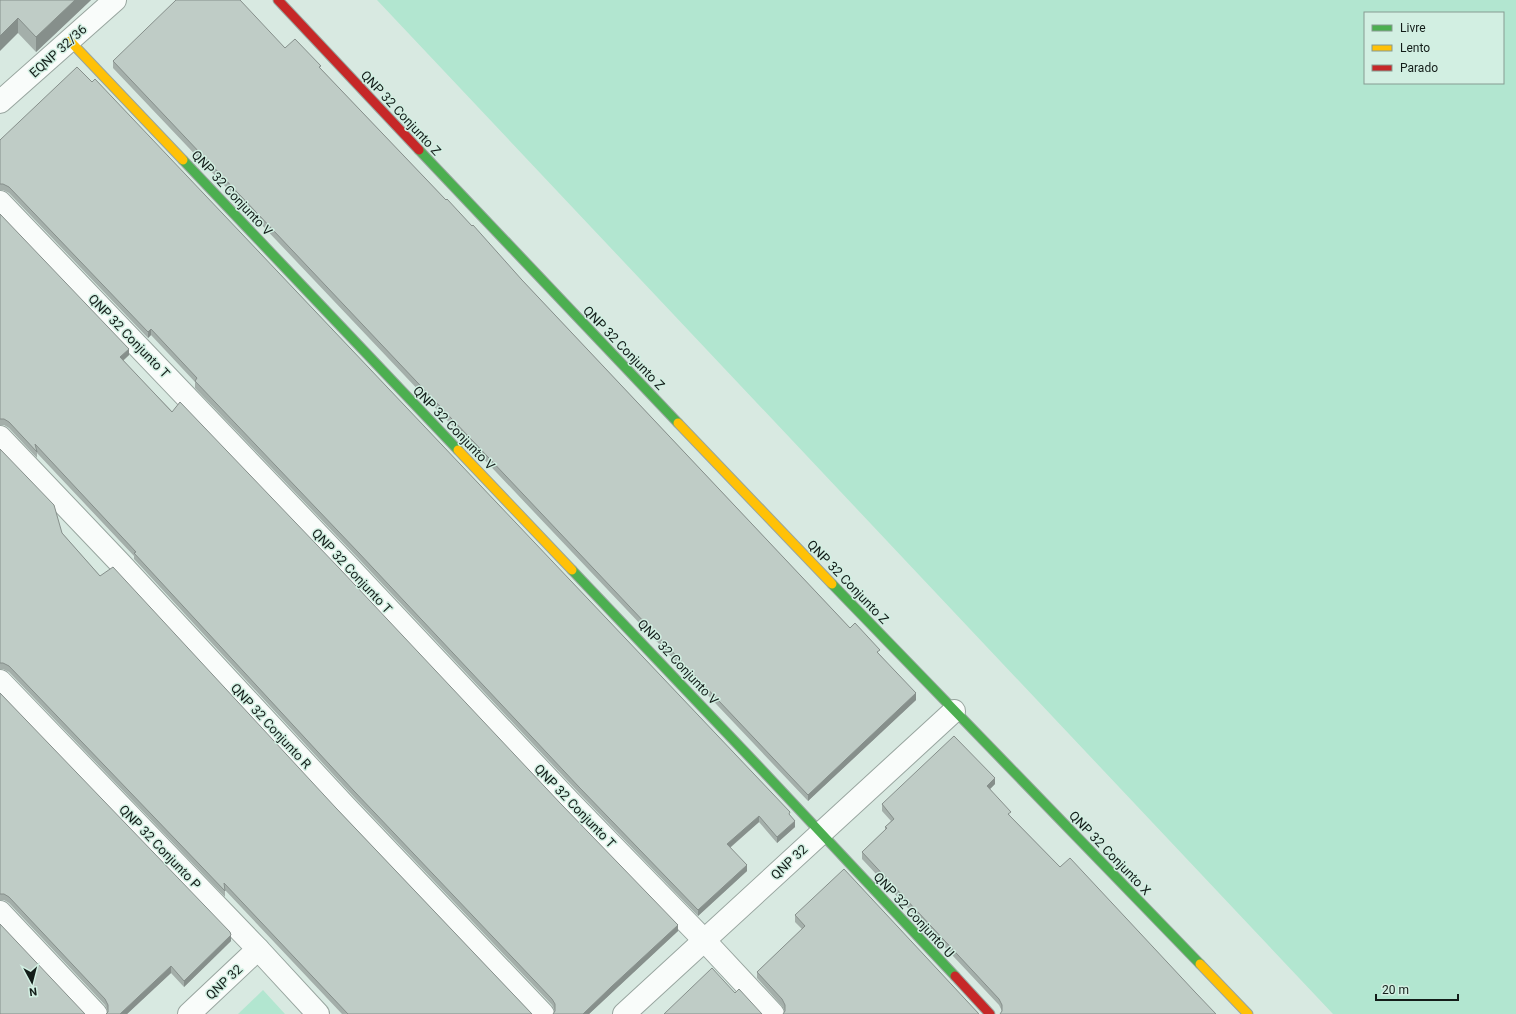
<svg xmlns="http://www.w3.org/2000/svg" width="1516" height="1014" viewBox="0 0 1516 1014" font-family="Roboto,sans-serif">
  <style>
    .green { fill: #b2e6d0; fill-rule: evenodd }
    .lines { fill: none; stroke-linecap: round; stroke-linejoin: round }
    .street-casing { stroke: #98a59f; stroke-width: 24 }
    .fast-casing { stroke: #98a59f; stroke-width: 11 }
    .slow-casing { stroke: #98a59f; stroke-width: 11 }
    .jam-casing { stroke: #98a59f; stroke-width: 11 }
    .street { stroke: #f9fcfa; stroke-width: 22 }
    .fast { stroke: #4caf50; stroke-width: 9 }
    .slow { stroke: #ffc107; stroke-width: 9 }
    .jam { stroke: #c62828; stroke-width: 9 }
    .wall { fill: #a4afaa }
    .shaded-wall { fill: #868f8b }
    .building { fill: #bfccc6; stroke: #868f8b }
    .labels { text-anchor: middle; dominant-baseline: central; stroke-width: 3; stroke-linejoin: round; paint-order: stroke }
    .street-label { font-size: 13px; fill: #131d19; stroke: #d2efe2 }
  </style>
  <rect width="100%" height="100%" fill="#d8e9e1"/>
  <!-- green -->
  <g class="green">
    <path d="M377,0H1516V1014H1333ZM1365,13H1503V83H1365Z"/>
    <polygon points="263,990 285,1014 238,1014"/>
  </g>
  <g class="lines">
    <!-- street casing -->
    <g class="street-casing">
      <g id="street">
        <polyline points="0,102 115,0"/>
        <polyline points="0,202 349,567 570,802 704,940 773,1014"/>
        <polyline points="0,437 120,563 345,806 543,1014"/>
        <polyline points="0,681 258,949 318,1014"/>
        <polyline points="0,912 96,1014"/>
        <polyline points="189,1014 258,949"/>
        <polyline points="624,1014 954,711"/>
      </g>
    </g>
    <!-- fast casing -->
    <g class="fast-casing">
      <g id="fast">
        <polyline points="419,150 678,423"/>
        <polyline points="183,160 458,450"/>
        <polyline points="572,570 762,770 955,976"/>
        <polyline points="832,584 1200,964"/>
      </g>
    </g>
    <!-- slow casing -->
    <g class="slow-casing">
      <g id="slow">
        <polyline points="70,41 183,160"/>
        <polyline points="678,423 832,584"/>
        <polyline points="458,450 572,570"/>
        <polyline points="1200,964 1248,1014"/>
      </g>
    </g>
    <!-- jam casing -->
    <g class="jam-casing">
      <g id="jam">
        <polyline points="278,0 419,150"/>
        <polyline points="955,976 990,1014"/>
      </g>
    </g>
    <!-- street -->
    <use href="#street" class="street"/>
    <!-- fast -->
    <use href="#fast" class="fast"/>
    <!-- slow -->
    <use href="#slow" class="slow"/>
    <!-- jam -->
    <use href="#jam" class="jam"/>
  </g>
  <!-- wall -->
  <g class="wall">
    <polygon points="0,0 91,0 36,52 18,33"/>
    <polygon points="285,48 321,69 522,280 850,628 880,655 916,700 808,801 113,68 113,61"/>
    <polygon points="0,140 790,816 795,827 777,843 759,822 730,848 747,871 698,916 579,793 358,558 195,388 195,382 151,335 148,338 9,193 3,190 0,190"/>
    <polygon points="0,214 129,355 123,361 678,931 589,1014 553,1014 555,1011 552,1005 354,797 134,559 134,556 37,453 37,458 9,428 4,425 0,425"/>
    <polygon points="0,449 62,533 100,576 336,808 532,1014 342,1014 225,890 225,897 9,672 3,669 0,669"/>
    <polygon points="0,693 231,941 184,987 171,973 127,1014 106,1014 108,1011 105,1005 9,903 4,900 0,900"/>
    <polygon points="995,784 990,789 1011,817 1060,867 1195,992 1002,1011 999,1005 862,859 862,852 885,830 885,827 891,821 882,811 882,804"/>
    <polygon points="795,915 979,1014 785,1011 782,1006 757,978 757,972 802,929 795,922"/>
  </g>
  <!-- shaded-wall -->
  <g class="shaded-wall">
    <polygon points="75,0 91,0 36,52 36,37"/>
    <polygon points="18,18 18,33 0,51 0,36"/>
    <polygon points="151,329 151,335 148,338 148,332"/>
    <polygon points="129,349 129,355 120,363 120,357"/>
    <polygon points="916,693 916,700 808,801 808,795"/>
    <polygon points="995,778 995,784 987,792 987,786"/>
    <polygon points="759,816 759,822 727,850 727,844"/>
    <polygon points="795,821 795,827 777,843 777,837"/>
    <polygon points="747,865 747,871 698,916 698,910"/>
    <polygon points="678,925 678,931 589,1014 583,1014 611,987"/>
    <polygon points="231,935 231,941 184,987 184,981"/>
    <polygon points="171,966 171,973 127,1014 120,1014"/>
  </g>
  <!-- building -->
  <g class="building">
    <polygon points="0,0 75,0 36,37 18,18 0,36"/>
    <polygon points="176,0 240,0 285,48 295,39 321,66 319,67 446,200 447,199 472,226 473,225 522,280 850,628 855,623 880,650 877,652 916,693 808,795 113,61"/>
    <polygon points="77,67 92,82 95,79 790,812 789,814 795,821 777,837 759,816 727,844 747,865 698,910 579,787 358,552 195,381 197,378 151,329 148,332 9,187 3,184 0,184 0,140"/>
    <polygon points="0,214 129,349 120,357 172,412 180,402 340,569 561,804 678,925 611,987 583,1014 553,1014 555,1011 555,1004 552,999 354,791 134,553 136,552 35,444 37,452 9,422 4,419 0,419"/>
    <polygon points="0,449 54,505 62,533 100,576 113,567 336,808 532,1014 348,1014 224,883 225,891 9,666 3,663 0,663"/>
    <polygon points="0,693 230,932 231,935 184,981 171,966 120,1014 106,1014 108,1012 108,1005 105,999 9,897 4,894 0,894"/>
    <polygon points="954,736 995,778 987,786 1011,812 1008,814 1060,867 1070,858 1195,992 1216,1014 1000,1014 1002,1011 1002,1005 999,999 862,852 887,828 885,827 894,819 882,804"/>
    <polygon points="844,869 979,1014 783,1014 785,1011 785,1005 782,999 757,972 805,926 795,915"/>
    <polygon points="0,924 85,1014 0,1014"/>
    <polygon points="712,968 735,993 739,989 762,1014 664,1014"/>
  </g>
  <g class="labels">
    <!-- street labels -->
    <g class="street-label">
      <text transform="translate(58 51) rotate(-42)">EQNP 32/36</text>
      <text transform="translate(401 113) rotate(47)">QNP 32 Conjunto Z</text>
      <text transform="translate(232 193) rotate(47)">QNP 32 Conjunto V</text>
      <text transform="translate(129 336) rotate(46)">QNP 32 Conjunto T</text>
      <text transform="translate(624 348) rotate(46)">QNP 32 Conjunto Z</text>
      <text transform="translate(454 428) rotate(46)">QNP 32 Conjunto V</text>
      <text transform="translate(352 571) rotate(47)">QNP 32 Conjunto T</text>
      <text transform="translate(848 582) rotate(46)">QNP 32 Conjunto Z</text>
      <text transform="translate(678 662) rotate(47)">QNP 32 Conjunto V</text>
      <text transform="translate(271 726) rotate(47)">QNP 32 Conjunto R</text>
      <text transform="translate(575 806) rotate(46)">QNP 32 Conjunto T</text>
      <text transform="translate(160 847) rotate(46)">QNP 32 Conjunto P</text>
      <text transform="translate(1110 853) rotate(46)">QNP 32 Conjunto X</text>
      <text transform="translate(789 862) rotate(-43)">QNP 32</text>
      <text transform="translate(914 915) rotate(47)">QNP 32 Conjunto U</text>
      <text transform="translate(224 982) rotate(-43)">QNP 32</text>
    </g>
  </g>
  <!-- legend -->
  <rect x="1364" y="12" width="140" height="72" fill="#d2efe2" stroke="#869b92"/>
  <rect x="1372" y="25" width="20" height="6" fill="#4caf50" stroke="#869b92"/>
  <text x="1400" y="32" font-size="12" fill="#131d19">Livre</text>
  <rect x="1372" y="45" width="20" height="6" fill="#ffc107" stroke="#869b92"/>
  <text x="1400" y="52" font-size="12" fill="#131d19">Lento</text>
  <rect x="1372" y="65" width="20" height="6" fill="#c62828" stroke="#869b92"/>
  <text x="1400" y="72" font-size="12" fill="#131d19">Parado</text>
  <!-- north arrow -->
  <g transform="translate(32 982) rotate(173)" stroke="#d2efe2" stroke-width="3" paint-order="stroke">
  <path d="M0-3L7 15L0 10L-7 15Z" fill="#131d19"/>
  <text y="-6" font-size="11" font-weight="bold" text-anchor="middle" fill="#131d19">N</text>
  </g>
  <!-- scale -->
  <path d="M1376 994v6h82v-6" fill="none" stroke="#131d19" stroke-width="2"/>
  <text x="1382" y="994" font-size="12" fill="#131d19" stroke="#d2efe2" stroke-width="3" paint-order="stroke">20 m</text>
</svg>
